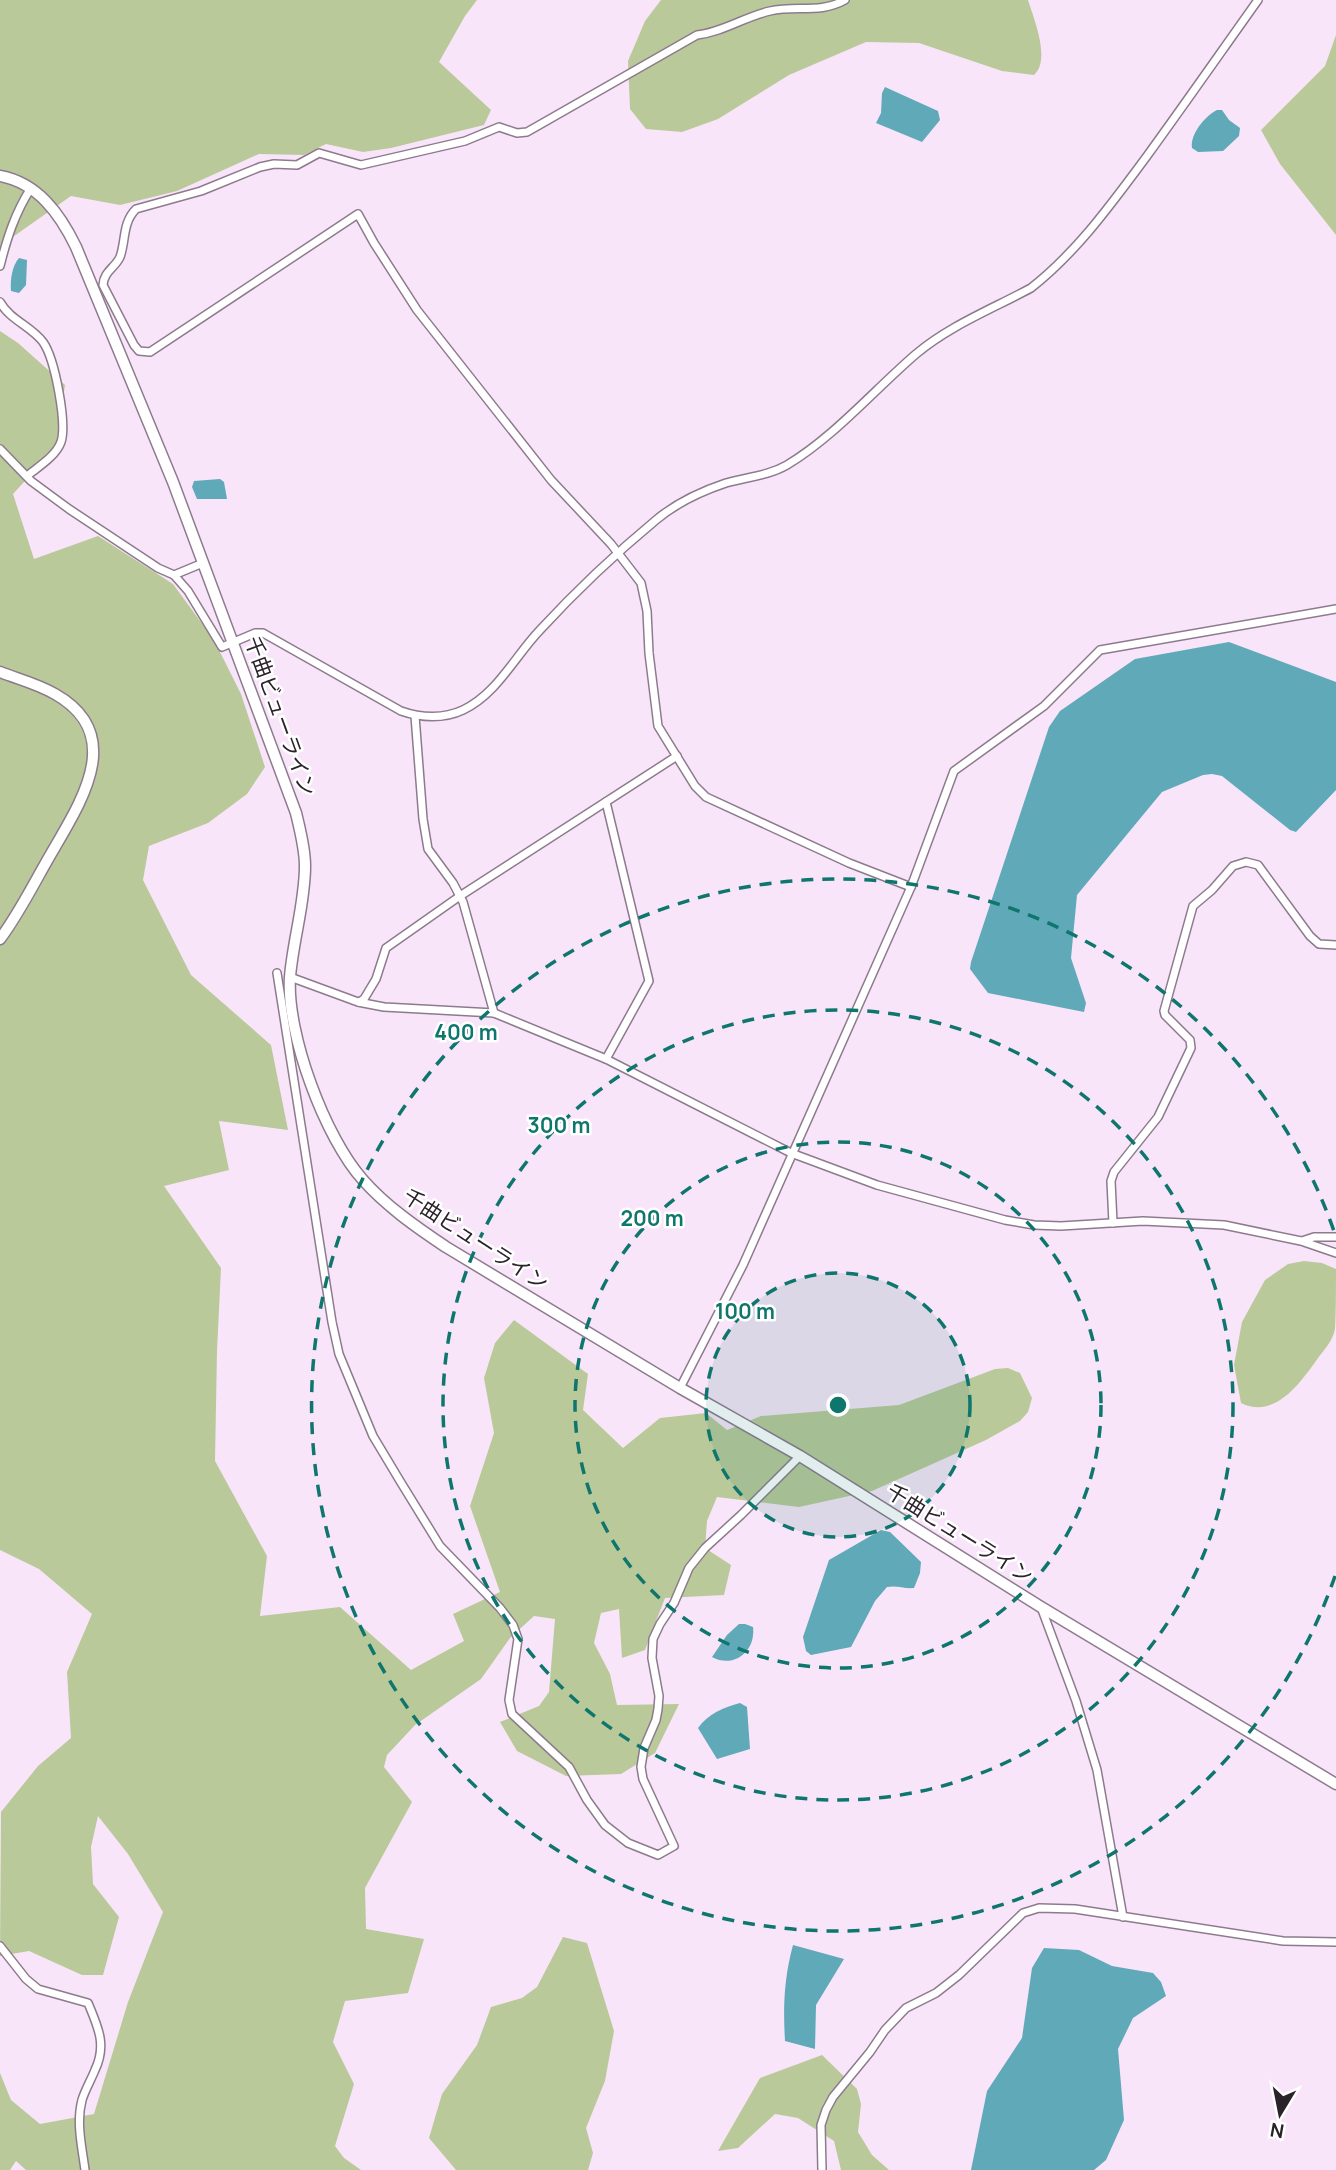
<svg xmlns="http://www.w3.org/2000/svg" width="1336" height="2170" viewBox="0 0 1336 2170" font-family="Manrope,'Noto Sans JP',sans-serif">
  <style>
    .green { fill: #bac999 }
    .water { fill: #5fa9b9 }
    .lines { fill: none; stroke-linecap: round; stroke-linejoin: round }
    .street-casing { stroke: #8d7b8d; stroke-width: 10 }
    .secondary-casing { stroke: #8d7b8d; stroke-width: 13 }
    .street { stroke: #fff; stroke-width: 7 }
    .secondary { stroke: #fff; stroke-width: 10 }
    .ring { fill: none; stroke: #0f766e; stroke-width: 3.5; stroke-dasharray: 12 9 }
    .labels { text-anchor: middle; dominant-baseline: central; stroke-width: 5; stroke-linejoin: round; paint-order: stroke }
    .street-label { font-size: 21px; fill: #2a232a; stroke: #fff }
    .centre { fill: #0f766e; stroke: #fff; stroke-width: 3.5 }
    .ring-label { font-size: 21px; text-anchor: middle; font-weight: bold; fill: #0f766e; stroke: #fff; stroke-width: 5; stroke-linejoin: round; paint-order: stroke }
  </style>
  <rect width="100%" height="100%" fill="#f9e5f9"/>
  <!-- green -->
  <g class="green">
    <polygon points="0,0 477,0 465,16 439,62 491,110 484,125 391,148 363,152 326,144 304,155 259,154 177,191 120,205 71,196 0,246"/>
    <path d="M661,0H1028C1034,19 1051,60 1034,75L1002,71L919,43L866,42L789,75L718,119L682,132L646,129L630,109L628,61L645,21Z"/>
    <polygon points="1336,35 1336,235 1280,164 1261,130 1325,66"/>
    <polygon points="0,331 18,343 65,385 56,447 13,494 34,559 98,536 173,584 214,640 241,694 265,767 247,794 208,823 149,846 143,880 191,975 271,1045 288,1130 219,1121 229,1170 164,1186 221,1268 217,1351 215,1461 267,1556 260,1616 340,1607 411,1670 464,1641 453,1614 500,1592 470,1506 494,1433 484,1378 495,1343 514,1320 588,1374 583,1410 623,1448 660,1418 706,1413 727,1430 761,1416 899,1405 995,1369 1008,1368 1020,1373 1032,1398 1028,1412 1020,1421 986,1440 872,1491 799,1507 717,1497 707,1521 705,1548 731,1565 724,1595 665,1598 645,1650 622,1658 619,1609 601,1613 594,1643 610,1674 617,1705 679,1704 655,1753 621,1774 566,1776 517,1751 500,1722 539,1706 549,1692 555,1619 534,1616 510,1638 481,1679 415,1725 387,1755 384,1767 412,1802 365,1888 366,1929 424,1939 408,1993 345,2001 333,2042 354,2084 335,2146 344,2158 361,2170 26,2170 16,2161 10,2170 0,2170 0,2073 11,2100 40,2124 94,2114 128,2002 163,1912 128,1854 98,1816 91,1847 93,1884 119,1917 103,1975 82,1975 29,1951 0,1956 1,1812 38,1766 71,1738 67,1672 92,1614 39,1569 0,1550"/>
    <path d="M1304,1261L1322,1263L1336,1269C1336,1286 1336,1314 1335,1329C1333,1340 1325,1349 1318,1358C1301,1382 1275,1420 1241,1403L1234,1365L1242,1322L1265,1280L1288,1264Z"/>
    <polygon points="563,1937 587,1943 614,2031 605,2081 586,2128 593,2153 588,2170 456,2170 429,2138 442,2094 477,2045 491,2007 522,1998 537,1987"/>
    <polygon points="822,2055 857,2089 861,2104 858,2132 872,2155 889,2170 841,2170 834,2141 798,2118 775,2114 738,2148 718,2151 760,2078"/>
  </g>
  <!-- water -->
  <g class="water">
    <polygon points="885,87 938,111 940,120 922,142 876,123 881,113 882,93"/>
    <path d="M1217,110H1222L1229,120L1240,128L1239,136L1223,151L1198,152L1192,148C1190,134 1205,116 1217,110Z"/>
    <path d="M19,258L27,260L26,285L19,293L11,291C10,280 12,266 19,258Z"/>
    <polygon points="220,479 224,482 227,499 197,499 192,487 194,481"/>
    <polygon points="1229,642 1336,682 1336,790 1296,832 1290,830 1222,776 1212,774 1203,775 1162,792 1077,895 1071,958 1086,1003 1084,1012 988,993 970,969 971,962 1049,727 1060,711 1135,659"/>
    <path d="M881,1530L890,1532L921,1562L920,1573L914,1588C904,1589 897,1585 887,1587L875,1601L851,1647L811,1655L806,1651L803,1637L829,1560Z"/>
    <path d="M739,1624H745L753,1627C756,1651 734,1669 712,1657L727,1635Z"/>
    <path d="M740,1703L747,1707L750,1749L717,1759L698,1728C708,1714 724,1707 740,1703Z"/>
    <path d="M793,1945L844,1959L816,2005L815,2049L785,2041C783,2007 784,1978 793,1945Z"/>
    <polygon points="1044,1948 1079,1950 1112,1966 1153,1973 1161,1982 1166,1996 1133,2018 1118,2049 1124,2120 1106,2160 1094,2170 971,2170 987,2091 1022,2038 1032,1968"/>
  </g>
  <g class="lines">
    <!-- street casing -->
    <g class="street-casing">
      <g id="street">
        <path d="M845,0C820,14 796,5 770,11C744,17 723,32 697,35L527,132L517,133L499,127L465,141L361,165L319,153L297,165L274,164L260,167L201,191L136,209C122,223 126,241 120,257C115,268 104,271 103,285L134,345L139,351L150,352L358,214L374,243L417,310L551,480L611,544L641,583L647,611L649,653L658,726L695,786L706,797L849,863L911,887"/>
        <path d="M0,266C7,238 15,213 31,188"/>
        <path d="M0,302C10,320 31,326 43,342C55,359 67,423 61,442C56,456 38,467 27,476"/>
        <polyline points="0,449 31,481 69,509 158,568 174,575 203,563"/>
        <path d="M174,575L188,591L222,647L255,633H263L401,711C421,718 444,719 463,710C497,694 515,656 540,630C576,591 615,554 656,520C675,504 702,491 726,483C746,477 768,476 787,465C834,437 874,390 916,354C949,326 992,309 1031,288C1077,252 1112,203 1147,156C1184,105 1221,52 1258,0"/>
        <polyline points="415,716 423,819 428,849 453,883 463,902 494,1013"/>
        <polyline points="606,802 649,981 606,1059"/>
        <polyline points="277,973 332,1322 339,1354 373,1436 400,1481 440,1546 500,1608 513,1625 518,1639 509,1700 512,1714 569,1767 587,1800 605,1825 628,1843 658,1855 674,1846 643,1779 641,1767 644,1748 656,1720 658,1709 659,1696 652,1658 653,1639 660,1624 674,1603 689,1568 705,1548 741,1515 800,1456"/>
        <polyline points="290,977 358,1002 384,1007 494,1013 606,1059 791,1153 877,1185 1005,1220 1034,1225 1061,1226 1143,1221 1224,1225 1301,1241 1336,1253"/>
        <polyline points="359,1002 364,999 376,979 386,948 460,896 677,756"/>
        <polyline points="1113,1223 1111,1181 1114,1172 1158,1117 1191,1048 1190,1040 1165,1015 1164,1011 1193,906 1212,890 1233,866 1246,862 1258,865 1310,936 1319,944 1336,945"/>
        <polyline points="1302,1241 1314,1237 1336,1237"/>
        <polyline points="680,1388 743,1265 911,887 954,771 1044,706 1100,650 1336,609"/>
        <polyline points="1041,1607 1076,1701 1097,1770 1123,1917"/>
        <path d="M0,1946L26,1979L38,1989L88,2003C98,2027 107,2045 95,2070C91,2080 85,2090 82,2100C76,2123 82,2147 85,2170"/>
        <polyline points="822,2170 821,2125 826,2110 833,2097 870,2052 885,2030 906,2008 936,1993 959,1975 1023,1913 1039,1908 1075,1909 1283,1941 1336,1942"/>
      </g>
    </g>
    <!-- secondary casing -->
    <g class="secondary-casing">
      <g id="secondary">
        <path d="M0,176C38,183 60,214 76,247L173,482L296,813C300,830 305,848 305,866C305,903 293,940 290,977C286,1033 325,1138 363,1180C386,1206 416,1227 446,1247L680,1388L800,1456L1041,1607L1336,1784"/>
        <path d="M0,672C18,679 38,684 55,694C124,733 84,797 55,847C37,877 21,911 0,939"/>
      </g>
    </g>
    <!-- street -->
    <use href="#street" class="street"/>
    <!-- secondary -->
    <use href="#secondary" class="secondary"/>
  </g>
  <!-- distance rings -->
  <circle cx="838" cy="1405" r="132" fill="#0f766e" fill-opacity=".12"/>
  <g class="ring">
    <circle cx="838" cy="1405" r="132"/>
    <circle cx="838" cy="1405" r="263"/>
    <circle cx="838" cy="1405" r="395"/>
    <path d="M1335 1576A526 526 0 1 1 1335 1234"/>
  </g>
  <g class="labels">
    <!-- street labels -->
    <g class="street-label">
      <text transform="translate(281 716) rotate(70)">千曲ビューライン</text>
      <text transform="translate(476 1239) rotate(33)">千曲ビューライン</text>
      <text transform="translate(960 1533) rotate(32)">千曲ビューライン</text>
    </g>
  </g>
  <circle cx="838" cy="1405" r="10" class="centre"/>
  <g class="ring-label">
    <text x="466" y="1040">400 m</text>
    <text x="559" y="1133">300 m</text>
    <text x="652" y="1226">200 m</text>
    <text x="745" y="1319">100 m</text>
  </g>
  <!-- north arrow -->
  <g transform="translate(1280 2114) rotate(190)" stroke="#ffffff" stroke-width="5" paint-order="stroke">
  <path d="M0-5L12 26L0 18L-12 26Z" fill="#2a232a"/>
  <text y="-10" font-size="19" font-weight="bold" text-anchor="middle" fill="#2a232a">N</text>
  </g>
</svg>
